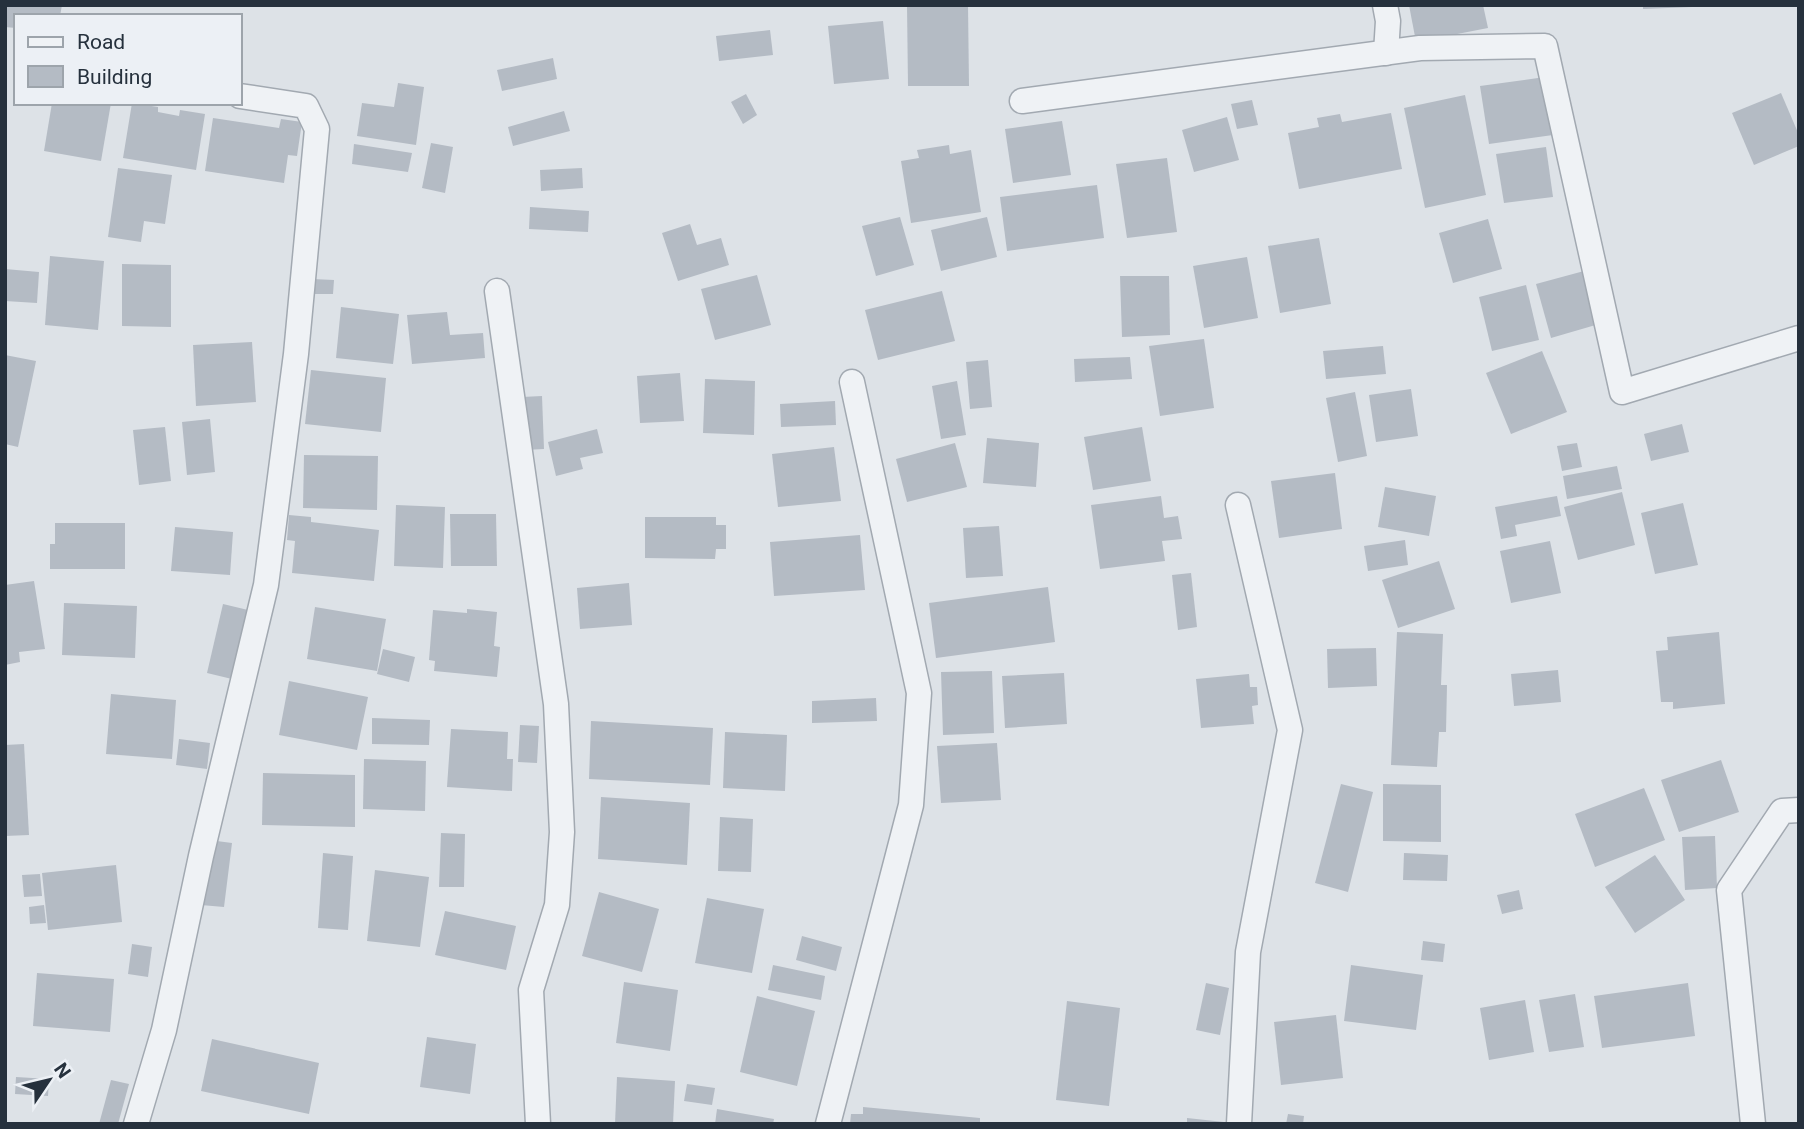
<svg xmlns="http://www.w3.org/2000/svg" width="1804" height="1129" viewBox="0 0 1804 1129" font-family="Roboto,sans-serif">
  <style>
    .building { fill: #b4bbc4 }
    .lines { fill: none; stroke-linecap: round; stroke-linejoin: round }
    .minor-casing { stroke: #a2a9b1; stroke-width: 27 }
    .minor { stroke: #eff2f5; stroke-width: 24 }
  </style>
  <rect width="100%" height="100%" fill="#dde2e7"/>
  <!-- building -->
  <g class="building">
    <polygon points="5,5 62,5 60,16 16,16 16,28 5,27"/>
    <polygon points="907,5 968,5 969,86 908,86"/>
    <polygon points="1409,5 1483,5 1488,28 1416,42"/>
    <polygon points="1643,5 1692,5 1692,7 1643,9"/>
    <polygon points="883,21 889,79 834,84 828,26"/>
    <polygon points="770,30 773,55 719,61 716,36"/>
    <polygon points="553,58 557,79 502,91 497,70"/>
    <polygon points="1545,77 1553,135 1489,144 1480,86"/>
    <polygon points="398,83 424,87 416,145 357,136 362,103 394,107"/>
    <polygon points="1781,93 1799,135 1799,146 1754,165 1732,113"/>
    <polygon points="746,94 757,115 743,124 731,102"/>
    <polygon points="1465,95 1486,195 1425,208 1404,108"/>
    <polygon points="1252,100 1258,125 1237,129 1231,104"/>
    <polygon points="52,103 111,103 101,161 44,151"/>
    <polygon points="132,103 158,107 158,112 179,116 180,110 205,114 196,170 123,158"/>
    <polygon points="564,111 570,131 513,146 508,127"/>
    <polygon points="1391,113 1402,169 1299,189 1288,133 1319,127 1317,118 1340,114 1342,122"/>
    <polygon points="1227,117 1239,160 1194,172 1182,130"/>
    <polygon points="213,118 279,128 281,119 302,122 297,156 288,155 284,183 205,171"/>
    <polygon points="1062,121 1071,175 1013,183 1005,129"/>
    <polygon points="431,143 453,147 445,193 422,188"/>
    <polygon points="354,144 412,153 408,172 352,164"/>
    <polygon points="949,145 950,154 971,150 981,212 911,223 901,161 919,158 917,150"/>
    <polygon points="1546,147 1553,197 1504,203 1496,154"/>
    <polygon points="1167,158 1177,232 1127,238 1116,164"/>
    <polygon points="118,168 172,175 165,224 144,221 141,242 108,237"/>
    <polygon points="582,168 583,188 541,191 540,170"/>
    <polygon points="1097,185 1104,238 1007,251 1000,197"/>
    <polygon points="530,207 589,211 588,232 529,229"/>
    <polygon points="900,217 914,265 876,276 862,226"/>
    <polygon points="987,217 997,257 941,271 931,230"/>
    <polygon points="1488,219 1502,269 1453,283 1439,233"/>
    <polygon points="690,224 697,245 721,238 729,265 678,281 662,233"/>
    <polygon points="1319,238 1331,304 1280,313 1268,246"/>
    <polygon points="50,256 104,261 98,330 45,325"/>
    <polygon points="1247,257 1258,318 1204,328 1193,266"/>
    <polygon points="122,264 171,265 171,327 122,326"/>
    <polygon points="5,269 39,272 37,303 5,301"/>
    <polygon points="1584,271 1599,324 1551,338 1536,284"/>
    <polygon points="757,275 771,325 715,340 701,289"/>
    <polygon points="1120,276 1169,276 1170,335 1122,337"/>
    <polygon points="312,279 334,280 333,294 312,294"/>
    <polygon points="1526,285 1539,340 1492,351 1479,297"/>
    <polygon points="942,291 955,341 878,360 865,310"/>
    <polygon points="341,307 399,314 393,364 336,358"/>
    <polygon points="447,312 450,335 483,333 485,358 412,364 407,315"/>
    <polygon points="1204,339 1214,408 1160,416 1149,346"/>
    <polygon points="252,342 256,402 196,406 193,345"/>
    <polygon points="1383,346 1386,374 1326,379 1323,351"/>
    <polygon points="1542,351 1567,412 1511,434 1486,373"/>
    <polygon points="5,355 36,361 18,447 5,444"/>
    <polygon points="1130,357 1132,379 1075,382 1074,359"/>
    <polygon points="988,360 992,407 970,409 966,362"/>
    <polygon points="311,370 386,378 381,432 305,424"/>
    <polygon points="680,373 684,421 640,423 637,376"/>
    <polygon points="705,379 755,381 754,435 703,433"/>
    <polygon points="957,381 966,435 941,439 932,386"/>
    <polygon points="1411,389 1418,436 1376,442 1369,395"/>
    <polygon points="1355,392 1367,456 1338,462 1326,398"/>
    <polygon points="542,396 544,449 524,450 522,397"/>
    <polygon points="835,401 836,425 781,427 780,404"/>
    <polygon points="210,419 215,472 187,475 182,422"/>
    <polygon points="1682,424 1689,452 1651,461 1644,434"/>
    <polygon points="165,427 171,481 139,485 133,430"/>
    <polygon points="1142,427 1151,481 1093,490 1084,437"/>
    <polygon points="597,429 603,453 580,458 583,469 556,476 548,442"/>
    <polygon points="987,438 1039,443 1036,487 983,483"/>
    <polygon points="955,443 967,487 907,502 896,459"/>
    <polygon points="1577,443 1582,467 1562,471 1557,446"/>
    <polygon points="834,447 841,501 778,507 772,454"/>
    <polygon points="304,455 378,456 377,510 303,508"/>
    <polygon points="1617,466 1622,489 1567,499 1563,476"/>
    <polygon points="1335,473 1342,529 1279,538 1271,481"/>
    <polygon points="1385,487 1436,496 1429,536 1378,527"/>
    <polygon points="1622,492 1635,545 1578,560 1564,507"/>
    <polygon points="1161,496 1164,518 1178,516 1182,539 1162,541 1165,561 1100,569 1091,505"/>
    <polygon points="1557,496 1561,516 1515,525 1517,536 1501,539 1495,507"/>
    <polygon points="1683,503 1698,565 1655,574 1641,513"/>
    <polygon points="396,505 445,507 443,568 394,566"/>
    <polygon points="450,514 496,514 497,566 451,566"/>
    <polygon points="289,515 311,517 311,522 379,530 374,581 292,573 295,541 287,540"/>
    <polygon points="645,517 716,517 716,525 726,525 726,549 716,549 715,559 645,558"/>
    <polygon points="55,523 125,523 125,569 50,569 50,544 55,544"/>
    <polygon points="999,526 1003,576 966,578 963,528"/>
    <polygon points="175,527 233,532 230,575 171,571"/>
    <polygon points="860,535 865,590 774,596 770,542"/>
    <polygon points="1405,540 1408,565 1368,571 1364,546"/>
    <polygon points="1550,541 1561,593 1511,603 1500,551"/>
    <polygon points="1439,561 1455,609 1398,628 1382,580"/>
    <polygon points="1191,573 1197,627 1178,630 1172,575"/>
    <polygon points="34,581 45,649 19,652 20,662 5,665 5,585"/>
    <polygon points="629,583 632,625 580,629 577,588"/>
    <polygon points="1048,587 1055,642 936,658 929,603"/>
    <polygon points="64,603 137,606 135,658 62,655"/>
    <polygon points="223,604 248,610 232,679 207,673"/>
    <polygon points="315,607 386,619 377,671 307,659"/>
    <polygon points="467,609 497,612 494,646 500,647 497,677 434,671 435,661 429,660 433,610 467,613"/>
    <polygon points="1397,632 1443,634 1441,685 1447,685 1446,732 1439,732 1437,767 1391,765"/>
    <polygon points="1719,632 1725,704 1673,709 1673,702 1661,702 1656,651 1668,650 1667,637"/>
    <polygon points="1376,648 1377,686 1328,688 1327,649"/>
    <polygon points="383,649 415,657 409,682 377,674"/>
    <polygon points="1558,670 1561,702 1514,706 1511,674"/>
    <polygon points="992,671 994,733 943,735 941,672"/>
    <polygon points="1064,673 1067,724 1005,728 1002,676"/>
    <polygon points="1249,674 1250,687 1257,687 1258,705 1252,706 1254,724 1201,728 1196,679"/>
    <polygon points="289,681 368,697 357,750 279,735"/>
    <polygon points="111,694 176,700 172,759 106,754"/>
    <polygon points="876,698 877,721 812,723 812,701"/>
    <polygon points="372,718 430,720 429,745 372,744"/>
    <polygon points="591,721 713,728 710,785 589,779"/>
    <polygon points="520,725 539,726 537,763 518,762"/>
    <polygon points="451,729 508,732 507,759 513,759 512,791 447,787"/>
    <polygon points="725,732 787,735 785,791 723,788"/>
    <polygon points="179,739 210,743 207,769 176,765"/>
    <polygon points="997,743 1001,800 941,803 937,746"/>
    <polygon points="24,744 29,835 5,836 5,745"/>
    <polygon points="364,759 426,761 425,811 363,809"/>
    <polygon points="1721,760 1739,812 1679,832 1661,780"/>
    <polygon points="263,773 355,775 355,827 262,825"/>
    <polygon points="1341,784 1373,792 1348,892 1315,883"/>
    <polygon points="1383,784 1441,785 1441,842 1383,841"/>
    <polygon points="1644,788 1665,840 1595,867 1575,814"/>
    <polygon points="601,797 690,803 687,865 598,859"/>
    <polygon points="720,817 753,819 751,872 718,871"/>
    <polygon points="441,833 465,834 464,887 439,887"/>
    <polygon points="1715,836 1717,888 1685,890 1682,837"/>
    <polygon points="209,840 232,843 224,907 201,905"/>
    <polygon points="323,853 353,856 348,930 318,928"/>
    <polygon points="1404,853 1448,855 1447,881 1403,880"/>
    <polygon points="1655,855 1685,900 1635,933 1605,887"/>
    <polygon points="116,865 122,922 48,930 42,873"/>
    <polygon points="375,870 429,877 420,947 367,941"/>
    <polygon points="40,874 42,896 24,897 22,875"/>
    <polygon points="1519,890 1523,909 1502,914 1497,895"/>
    <polygon points="599,892 659,909 642,972 582,956"/>
    <polygon points="707,898 764,909 752,973 695,963"/>
    <polygon points="44,905 46,923 30,924 29,907"/>
    <polygon points="445,911 516,926 506,970 435,955"/>
    <polygon points="802,936 842,947 836,971 796,960"/>
    <polygon points="1423,941 1445,944 1443,962 1421,960"/>
    <polygon points="132,944 152,947 148,977 128,974"/>
    <polygon points="773,965 825,976 821,1000 768,990"/>
    <polygon points="1351,965 1423,975 1416,1030 1344,1021"/>
    <polygon points="37,973 114,979 110,1032 33,1026"/>
    <polygon points="624,982 678,990 670,1051 616,1043"/>
    <polygon points="1206,983 1229,988 1220,1035 1196,1030"/>
    <polygon points="1688,983 1695,1036 1602,1048 1594,996"/>
    <polygon points="1575,994 1584,1047 1549,1052 1539,1000"/>
    <polygon points="757,996 815,1011 797,1086 740,1072"/>
    <polygon points="1525,1000 1534,1052 1489,1060 1480,1008"/>
    <polygon points="1067,1001 1120,1008 1109,1106 1056,1100"/>
    <polygon points="1336,1015 1343,1078 1281,1085 1274,1022"/>
    <polygon points="427,1037 476,1044 470,1094 420,1087"/>
    <polygon points="212,1039 319,1063 309,1114 201,1091"/>
    <polygon points="16,1077 49,1079 48,1096 15,1094"/>
    <polygon points="617,1077 675,1081 673,1124 615,1124"/>
    <polygon points="111,1080 129,1084 118,1124 99,1124"/>
    <polygon points="687,1084 715,1088 712,1105 684,1101"/>
    <polygon points="863,1107 980,1118 980,1124 850,1124 851,1114 863,1114"/>
    <polygon points="717,1109 774,1119 773,1124 715,1124"/>
    <polygon points="1288,1114 1304,1116 1303,1124 1286,1124"/>
    <polygon points="1187,1118 1224,1122 1224,1124 1187,1124"/>
  </g>
  <g class="lines">
    <!-- minor casing -->
    <g class="minor-casing">
      <g id="minor">
        <polyline points="1385,5 1388,21 1386,53"/>
        <polyline points="1022,101 1420,48 1545,46 1622,392 1799,338"/>
        <polyline points="497,291 556,704 562,832 557,905 531,990 538,1124"/>
        <polyline points="1238,505 1290,730 1248,952 1239,1124"/>
        <polyline points="136,1124 164,1030 201,856 266,585 296,354 317,129 306,106 240,96"/>
        <polyline points="828,1124 911,805 919,693 852,382"/>
        <polyline points="1753,1124 1729,890 1782,811 1799,810"/>
      </g>
    </g>
    <!-- minor -->
    <use href="#minor" class="minor"/>
  </g>
  <!-- border -->
  <rect width="1804" height="1129" fill="none" stroke="#26313d" stroke-width="14"/>
  <!-- legend -->
  <rect x="14" y="14" width="228" height="91" fill="#ecf0f5" stroke="#9da4ab" stroke-width="2"/>
  <rect x="28" y="37" width="35" height="10" fill="#eff2f5" stroke="#9da4ab" stroke-width="2"/>
  <text x="77" y="49" font-size="21" fill="#26313d">Road</text>
  <rect x="28" y="66" width="35" height="21" fill="#b4bbc4" stroke="#9da4ab" stroke-width="2"/>
  <text x="77" y="84" font-size="21" fill="#26313d">Building</text>
  <!-- north arrow -->
  <g transform="translate(49 1080) rotate(55)" stroke="#ecf0f5" stroke-width="5" paint-order="stroke">
  <path d="M0-5L12 26L0 18L-12 26Z" fill="#26313d"/>
  <text y="-10" font-size="19" font-weight="bold" text-anchor="middle" fill="#26313d">N</text>
  </g>
</svg>
